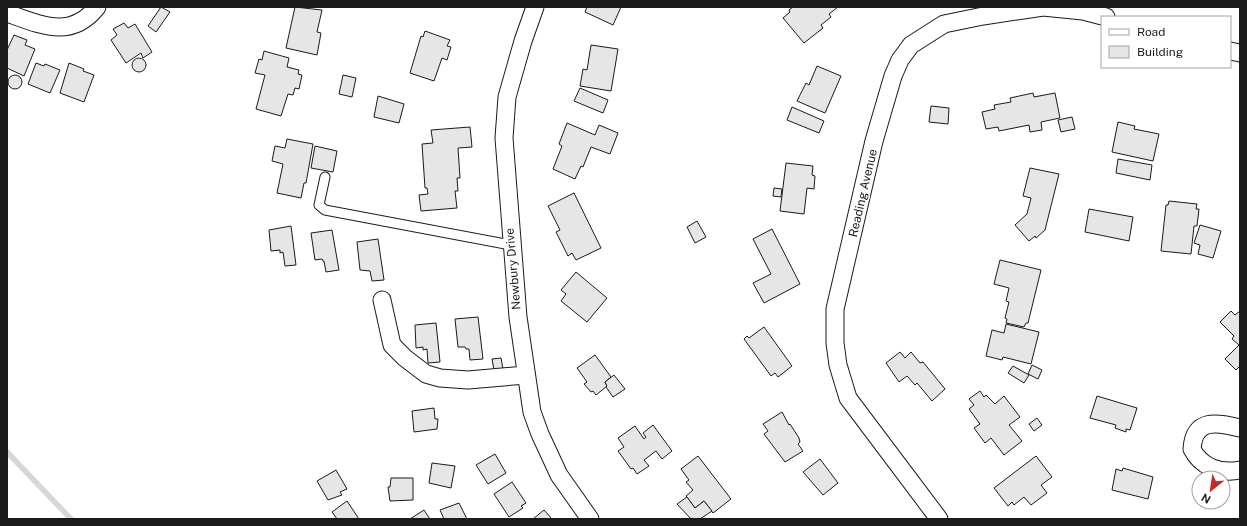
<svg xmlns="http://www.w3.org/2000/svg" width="1247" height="526" viewBox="0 0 1247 526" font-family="'Public Sans',sans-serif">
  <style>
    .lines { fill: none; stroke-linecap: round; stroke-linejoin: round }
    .stream { stroke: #d7d7d7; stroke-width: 5.5 }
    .building { fill: #e6e6e6; stroke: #1a1a1a }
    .service-casing { stroke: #1a1a1a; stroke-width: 11 }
    .minor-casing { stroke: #1a1a1a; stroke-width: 19 }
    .service { stroke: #fff; stroke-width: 9 }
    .minor { stroke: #fff; stroke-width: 17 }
    .labels { text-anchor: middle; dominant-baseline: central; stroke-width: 3; stroke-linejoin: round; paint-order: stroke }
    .street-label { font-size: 12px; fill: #1a1a1a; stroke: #fff }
  </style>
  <rect width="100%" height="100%" fill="#fff"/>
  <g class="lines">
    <!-- stream -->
    <polyline class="stream" points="7,452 71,519"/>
  </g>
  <!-- building -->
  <g class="building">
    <polygon points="161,7 170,12 156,32 148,26"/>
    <polygon points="295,7 322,10 317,32 321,33 317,55 286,48"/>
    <polygon points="587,7 621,7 613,25 585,12"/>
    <polygon points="793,7 838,7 829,14 831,17 821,25 823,28 804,43 783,18 790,12 789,10"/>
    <polygon points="124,23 128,28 135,24 152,52 143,58 141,53 126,63 111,40 117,35 113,29"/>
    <polygon points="425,31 450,40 447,46 451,47 447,60 442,58 434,81 410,73 421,36 423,37"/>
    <polygon points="14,35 27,40 25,45 35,49 24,76 7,68 7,50"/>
    <polygon points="591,45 618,49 611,91 580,86 583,69 587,70"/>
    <polygon points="264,51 289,58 287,67 299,70 298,74 302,75 299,89 295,88 293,95 288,94 281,116 256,109 265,75 255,73 259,59 262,60"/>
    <circle cx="139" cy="65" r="7"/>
    <polygon points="36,63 44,66 45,64 60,70 50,93 28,84"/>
    <polygon points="69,63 84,69 83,71 94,75 84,102 60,93"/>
    <polygon points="817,66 841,76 825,113 797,101 806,83 809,85"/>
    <polygon points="343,75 356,78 352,97 339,94"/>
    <circle cx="15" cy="82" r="7"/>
    <polygon points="580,88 608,100 603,113 574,101"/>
    <polygon points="1033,93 1034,97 1055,93 1060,118 1041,122 1042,130 1030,132 1029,125 999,131 998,127 986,129 982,112 995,109 994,105 1011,102 1010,98"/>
    <polygon points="378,96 404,104 399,123 374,117"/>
    <polygon points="931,106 949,108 948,124 929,122"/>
    <polygon points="792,107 824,121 819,133 787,120"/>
    <polygon points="1072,117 1075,129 1061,132 1058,120"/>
    <polygon points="1118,122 1135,126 1134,129 1159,134 1153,161 1112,152"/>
    <polygon points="567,123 595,135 599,125 618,133 610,154 591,147 583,167 581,166 575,179 553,169 562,146 559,144"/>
    <polygon points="470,127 472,147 458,148 460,178 457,178 458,191 455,191 457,208 421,211 419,195 428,194 427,188 425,188 422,144 433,143 431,130"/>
    <polygon points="287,139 313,144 306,183 304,183 301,198 277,193 283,164 272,161 275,146 285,148"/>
    <polygon points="315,146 337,151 333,172 311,168"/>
    <polygon points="1118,159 1152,165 1150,180 1116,173"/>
    <polygon points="786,163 813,166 812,175 815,176 814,189 807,188 804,214 780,211"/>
    <polygon points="1030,168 1059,174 1045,230 1036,238 1035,236 1029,241 1015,225 1027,214 1031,198 1023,196"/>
    <polygon points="774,188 782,189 781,197 773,196"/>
    <polygon points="574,193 601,248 576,260 572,253 568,256 556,232 560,230 548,206"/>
    <polygon points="1169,201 1197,204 1196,209 1199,209 1197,226 1194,226 1191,254 1161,251 1166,205 1168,205"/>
    <polygon points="1089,209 1133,217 1129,241 1085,232"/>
    <polygon points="697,221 706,237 695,243 687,227"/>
    <polygon points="1200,225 1221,231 1213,258 1198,254 1200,245 1194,243"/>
    <polygon points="291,226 296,265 285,266 283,252 280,253 280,250 271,251 269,230"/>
    <polygon points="772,229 800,284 764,303 753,283 771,274 753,239"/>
    <polygon points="332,230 339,270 326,272 324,261 323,261 322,259 315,260 311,233"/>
    <polygon points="378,239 384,280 372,281 370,271 360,270 357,242"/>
    <polygon points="1000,260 1041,270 1028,323 1026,323 1024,327 1006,323 1007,319 1005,318 1009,302 1006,301 1009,288 994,284"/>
    <polygon points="576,272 607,298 587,322 561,301 566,294 561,290"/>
    <polygon points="1231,311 1235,315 1240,311 1240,366 1236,370 1225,359 1239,345 1232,339 1234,336 1220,322"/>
    <polygon points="478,317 483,359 470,360 469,349 466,349 465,347 458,347 455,319"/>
    <polygon points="436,323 440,362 428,363 427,349 423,350 423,347 416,348 415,325"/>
    <polygon points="1006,324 1039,332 1031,364 1003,357 1002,360 986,356 992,330 1004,333"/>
    <polygon points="764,327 792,366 778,377 775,373 771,376 744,339 747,336 749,338"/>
    <polygon points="900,352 905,358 911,352 920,363 923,362 945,389 932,401 917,383 915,385 907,376 899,382 886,363"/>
    <polygon points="595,355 611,377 605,382 607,386 596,395 593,391 591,392 584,384 587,382 577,368"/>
    <polygon points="501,358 503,369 494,370 492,359"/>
    <polygon points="1032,365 1042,370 1038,379 1028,374"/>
    <polygon points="1013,366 1029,375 1024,383 1008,373"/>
    <polygon points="614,375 625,389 613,397 606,387 607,386 605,382"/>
    <polygon points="980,391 984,397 986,395 995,404 1004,396 1020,417 1009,425 1022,441 1004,455 991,438 985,443 974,428 980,424 969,409 974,405 969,399"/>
    <polygon points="1097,396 1137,408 1130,430 1126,429 1126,432 1115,428 1116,425 1090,418"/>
    <polygon points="434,408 435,419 438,419 437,429 414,432 412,411"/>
    <polygon points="782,412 789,425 790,424 799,438 800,442 798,444 803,451 785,462 764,434 768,431 763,424"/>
    <polygon points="1037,418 1042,425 1034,431 1029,424"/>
    <polygon points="653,425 672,451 662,459 656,451 644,460 649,466 637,474 633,468 631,469 618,451 624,447 618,438 635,426 644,439 646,437 643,433"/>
    <polygon points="495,454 506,473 488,484 476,465"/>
    <polygon points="698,456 731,499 713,513 704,501 695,508 686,496 693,490 686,482 689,480 681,469"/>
    <polygon points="1036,456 1052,477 1041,485 1047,493 1031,505 1024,497 1014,505 1012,502 1008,506 994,488"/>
    <polygon points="820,459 838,483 823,495 803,472"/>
    <polygon points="432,463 455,466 451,488 429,483"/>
    <polygon points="1123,468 1153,477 1148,499 1112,490 1116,469 1122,471"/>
    <polygon points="336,470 347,489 340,492 342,495 328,500 317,481"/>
    <polygon points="391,478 413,478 413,500 390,501 388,487 390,487"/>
    <polygon points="512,482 526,503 521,506 523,508 509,517 494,494"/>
    <polygon points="687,497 695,508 704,501 712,511 700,519 691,519 677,504"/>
    <polygon points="347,501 359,519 337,519 332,512"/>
    <polygon points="459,503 467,519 444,519 440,510"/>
    <polygon points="424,510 430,519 410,519"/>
    <polygon points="544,510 552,519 533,519"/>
  </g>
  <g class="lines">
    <!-- service casing -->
    <g class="service-casing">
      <polyline id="service" points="325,177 319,205 325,210 511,245"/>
    </g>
    <!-- minor casing -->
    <g class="minor-casing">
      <g id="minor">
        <polyline points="535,7 523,41 507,97 504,138 518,317 532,412 540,434 559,475 590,519"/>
        <path d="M7,13C41,25 71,40 97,7"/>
        <polyline points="1230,51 1240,53"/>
        <polyline points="382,300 392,345 405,358 426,374 440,378 468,380 526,375"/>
        <path d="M1240,428C1217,422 1194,418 1192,449C1201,467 1220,474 1240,470"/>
        <polyline points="939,519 848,398 838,365 835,343 835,309 874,141 893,76 900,60 911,45 944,24 983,16 1043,7 1083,11 1106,17"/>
      </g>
    </g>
    <!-- service -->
    <use href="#service" class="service"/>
    <!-- minor -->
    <use href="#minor" class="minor"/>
  </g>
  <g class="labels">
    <!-- street labels -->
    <g class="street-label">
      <text transform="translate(863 193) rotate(-77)">Reading Avenue</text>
      <text transform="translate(513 269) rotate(-95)">Newbury Drive</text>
    </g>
  </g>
  <!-- border -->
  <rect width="1247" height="526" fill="none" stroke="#1a1a1a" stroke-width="16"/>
  <!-- legend -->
  <rect x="1101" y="16" width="130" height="52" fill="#ffffff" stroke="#a3a3a3"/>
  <rect x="1109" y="29" width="20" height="6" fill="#ffffff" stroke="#a3a3a3"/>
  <text x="1137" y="36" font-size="12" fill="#1a1a1a">Road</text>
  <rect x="1109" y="46" width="20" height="12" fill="#e6e6e6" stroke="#a3a3a3"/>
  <text x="1137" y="56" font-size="12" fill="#1a1a1a">Building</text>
  <!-- north arrow -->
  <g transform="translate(1211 490) rotate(210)"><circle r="19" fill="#ffffff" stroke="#a3a3a3"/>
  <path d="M0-3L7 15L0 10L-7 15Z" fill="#c62828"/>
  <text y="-6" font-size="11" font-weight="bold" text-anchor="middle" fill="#1a1a1a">N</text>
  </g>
</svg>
